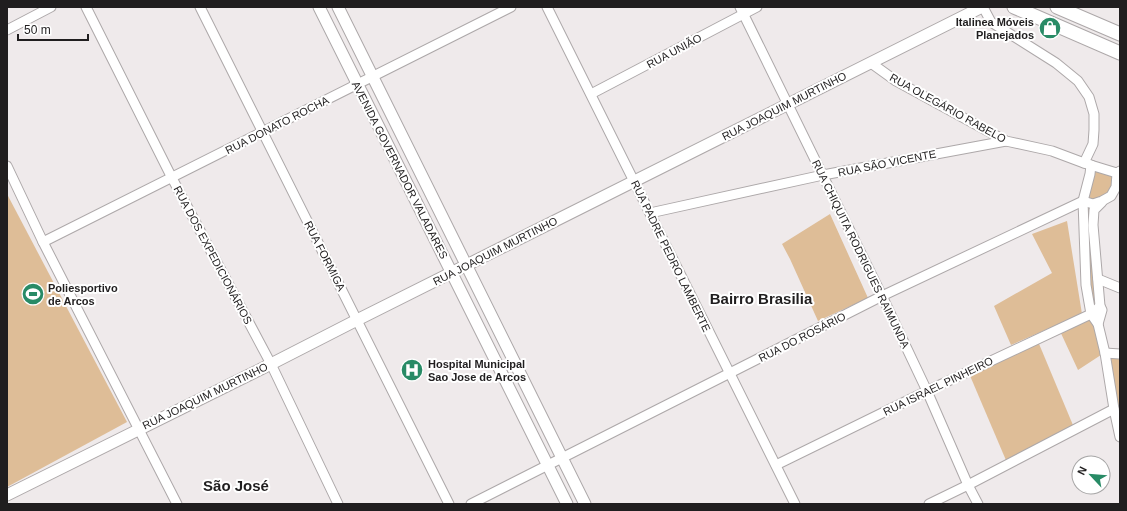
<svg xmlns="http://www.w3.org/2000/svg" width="1127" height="511" viewBox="0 0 1127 511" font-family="Arial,sans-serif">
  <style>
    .green { fill: #debd97 }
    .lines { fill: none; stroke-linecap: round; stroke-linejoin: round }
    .minor-casing { stroke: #ada8a9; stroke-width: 11 }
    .tertiary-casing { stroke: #ada8a9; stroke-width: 13 }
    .secondary-casing { stroke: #ada8a9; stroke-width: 15 }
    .minor { stroke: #fff; stroke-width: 9 }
    .tertiary { stroke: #fff; stroke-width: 11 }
    .secondary { stroke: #fff; stroke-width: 13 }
    .labels { text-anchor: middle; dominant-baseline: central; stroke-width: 4; stroke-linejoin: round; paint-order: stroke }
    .poi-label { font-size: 11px; font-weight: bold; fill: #201e1f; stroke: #fff; text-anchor: start }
    .street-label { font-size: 11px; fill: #201e1f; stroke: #fff }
    .district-label { font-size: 15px; font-weight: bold; fill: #201e1f; stroke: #fff }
  </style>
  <rect width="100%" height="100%" fill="#efeaeb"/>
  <!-- green -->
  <g class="green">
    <polygon points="1091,165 1117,173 1111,196 1083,201"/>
    <polygon points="7,194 127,422 7,487"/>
    <polygon points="1086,203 1092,206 1093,210 1099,305 1092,310"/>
    <polygon points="830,214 868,298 818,321 790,259 782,244"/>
    <polygon points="1067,221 1082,314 1011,345 994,306 1052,273 1032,234"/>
    <polygon points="1091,314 1105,353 1120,354 1120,428 1104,353 1078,370 1059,329"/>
    <polygon points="1037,339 1075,430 1008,465 968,371"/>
  </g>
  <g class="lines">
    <!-- minor casing -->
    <g class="minor-casing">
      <g id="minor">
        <polyline points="86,7 172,178 271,364 338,504"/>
        <polyline points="200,7 449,504"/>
        <polyline points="547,7 795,504"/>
        <polyline points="740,7 882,296 927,391 968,485 978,504"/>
        <polyline points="983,7 991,22 1056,63 1078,81 1089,97 1094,114 1094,130 1093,144 1084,163 1091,165 1090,174 1083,201 1086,285 1091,314 1098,324 1105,353 1114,409 1120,437"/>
        <polyline points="7,30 51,7"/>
        <polyline points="871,63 896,81 1006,141 1052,151 1084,163 1120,174"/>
        <polyline points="591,94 757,7"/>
        <polyline points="7,166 43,242 177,504"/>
        <polyline points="650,213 823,175 1006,141"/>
        <polyline points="43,242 511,7"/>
        <polyline points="1098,279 1120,288"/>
        <polyline points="1098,324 1102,310 1100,306 1093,225 1094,210 1102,202"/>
        <polyline points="1105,353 1120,354"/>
        <polyline points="776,465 927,391 1091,314 1100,306"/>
        <polyline points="471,504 882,296 1083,201 1093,204 1102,201 1111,196 1116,187 1117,173 1120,171"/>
        <polyline points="929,504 968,485 1114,409"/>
      </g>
    </g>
    <!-- tertiary casing -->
    <g class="tertiary-casing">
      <g id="tertiary">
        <polyline points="319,7 567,504"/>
        <polyline points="338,7 585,504"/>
        <polyline points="7,495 271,364 357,320 982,7"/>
      </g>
    </g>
    <!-- secondary casing -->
    <g class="secondary-casing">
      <g id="secondary">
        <polyline points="1014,7 1120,53"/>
        <polyline points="1057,7 1120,34"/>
      </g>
    </g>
    <!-- minor -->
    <use href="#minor" class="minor"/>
    <!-- tertiary -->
    <use href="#tertiary" class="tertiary"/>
    <!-- secondary -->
    <use href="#secondary" class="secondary"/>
  </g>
  <!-- icons -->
  <defs>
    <g id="shop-disc" transform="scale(1.15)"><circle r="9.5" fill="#288b66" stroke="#fff"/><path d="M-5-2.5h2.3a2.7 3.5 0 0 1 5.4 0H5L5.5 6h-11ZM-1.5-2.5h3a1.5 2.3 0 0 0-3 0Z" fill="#fff"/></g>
    <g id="stadium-disc" transform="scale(1.15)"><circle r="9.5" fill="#288b66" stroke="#fff"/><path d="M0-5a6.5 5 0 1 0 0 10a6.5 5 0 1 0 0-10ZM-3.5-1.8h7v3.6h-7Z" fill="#fff"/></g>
    <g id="hospital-disc" transform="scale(1.15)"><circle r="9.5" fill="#288b66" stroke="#fff"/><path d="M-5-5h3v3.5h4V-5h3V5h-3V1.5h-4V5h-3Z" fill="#fff"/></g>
  </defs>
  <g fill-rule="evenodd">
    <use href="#shop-disc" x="1050" y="28"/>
    <use href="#stadium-disc" x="33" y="294"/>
    <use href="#hospital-disc" x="412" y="370"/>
  </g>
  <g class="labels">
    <!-- poi labels -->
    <g class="poi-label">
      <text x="1034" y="22" text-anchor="end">Italinea Móveis<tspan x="1034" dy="13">Planejados</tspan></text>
      <text x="48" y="288">Poliesportivo<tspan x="48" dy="13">de Arcos</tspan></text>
      <text x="428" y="364">Hospital Municipal<tspan x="428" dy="13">Sao Jose de Arcos</tspan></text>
    </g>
    <!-- street labels -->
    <g class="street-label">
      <text transform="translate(674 51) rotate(-28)">RUA UNIÃO</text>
      <text transform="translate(784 106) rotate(-27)">RUA JOAQUIM MURTINHO</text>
      <text transform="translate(948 108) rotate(29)">RUA OLEGÁRIO RABELO</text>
      <text transform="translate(277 125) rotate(-27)">RUA DONATO ROCHA</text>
      <text transform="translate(887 163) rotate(-11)">RUA SÃO VICENTE</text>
      <text transform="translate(400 170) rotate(63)">AVENIDA GOVERNADOR VALADARES</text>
      <text transform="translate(495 251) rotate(-27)">RUA JOAQUIM MURTINHO</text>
      <text transform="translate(861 254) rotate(64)">RUA CHIQUITA RODRIGUES RAIMUNDA</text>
      <text transform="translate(213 255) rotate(62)">RUA DOS EXPEDICIONÁRIOS</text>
      <text transform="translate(325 256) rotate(63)">RUA FORMIGA</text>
      <text transform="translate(671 256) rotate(64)">RUA PADRE PEDRO LAMBERTE</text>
      <text transform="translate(802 337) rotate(-27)">RUA DO ROSÁRIO</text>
      <text transform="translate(938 386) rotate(-26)">RUA ISRAEL PINHEIRO</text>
      <text transform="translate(205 396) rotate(-26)">RUA JOAQUIM MURTINHO</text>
    </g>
    <!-- district labels -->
    <g class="district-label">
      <text x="761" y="298">Bairro Brasilia</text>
      <text x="236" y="485">São José</text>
    </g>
  </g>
  <!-- border -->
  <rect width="1127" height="511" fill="none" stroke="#201e1f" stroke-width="16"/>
  <!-- north arrow -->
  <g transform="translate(1091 475) rotate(296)"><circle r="19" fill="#ffffff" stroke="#a6a5a5"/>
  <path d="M0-3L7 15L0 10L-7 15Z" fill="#288b66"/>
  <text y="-6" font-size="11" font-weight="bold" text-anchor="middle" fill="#201e1f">N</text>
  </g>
  <!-- scale -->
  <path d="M18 34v6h70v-6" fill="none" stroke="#201e1f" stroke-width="2"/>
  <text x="24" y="34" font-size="12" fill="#201e1f" stroke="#ffffff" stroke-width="3" paint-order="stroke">50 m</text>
</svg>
